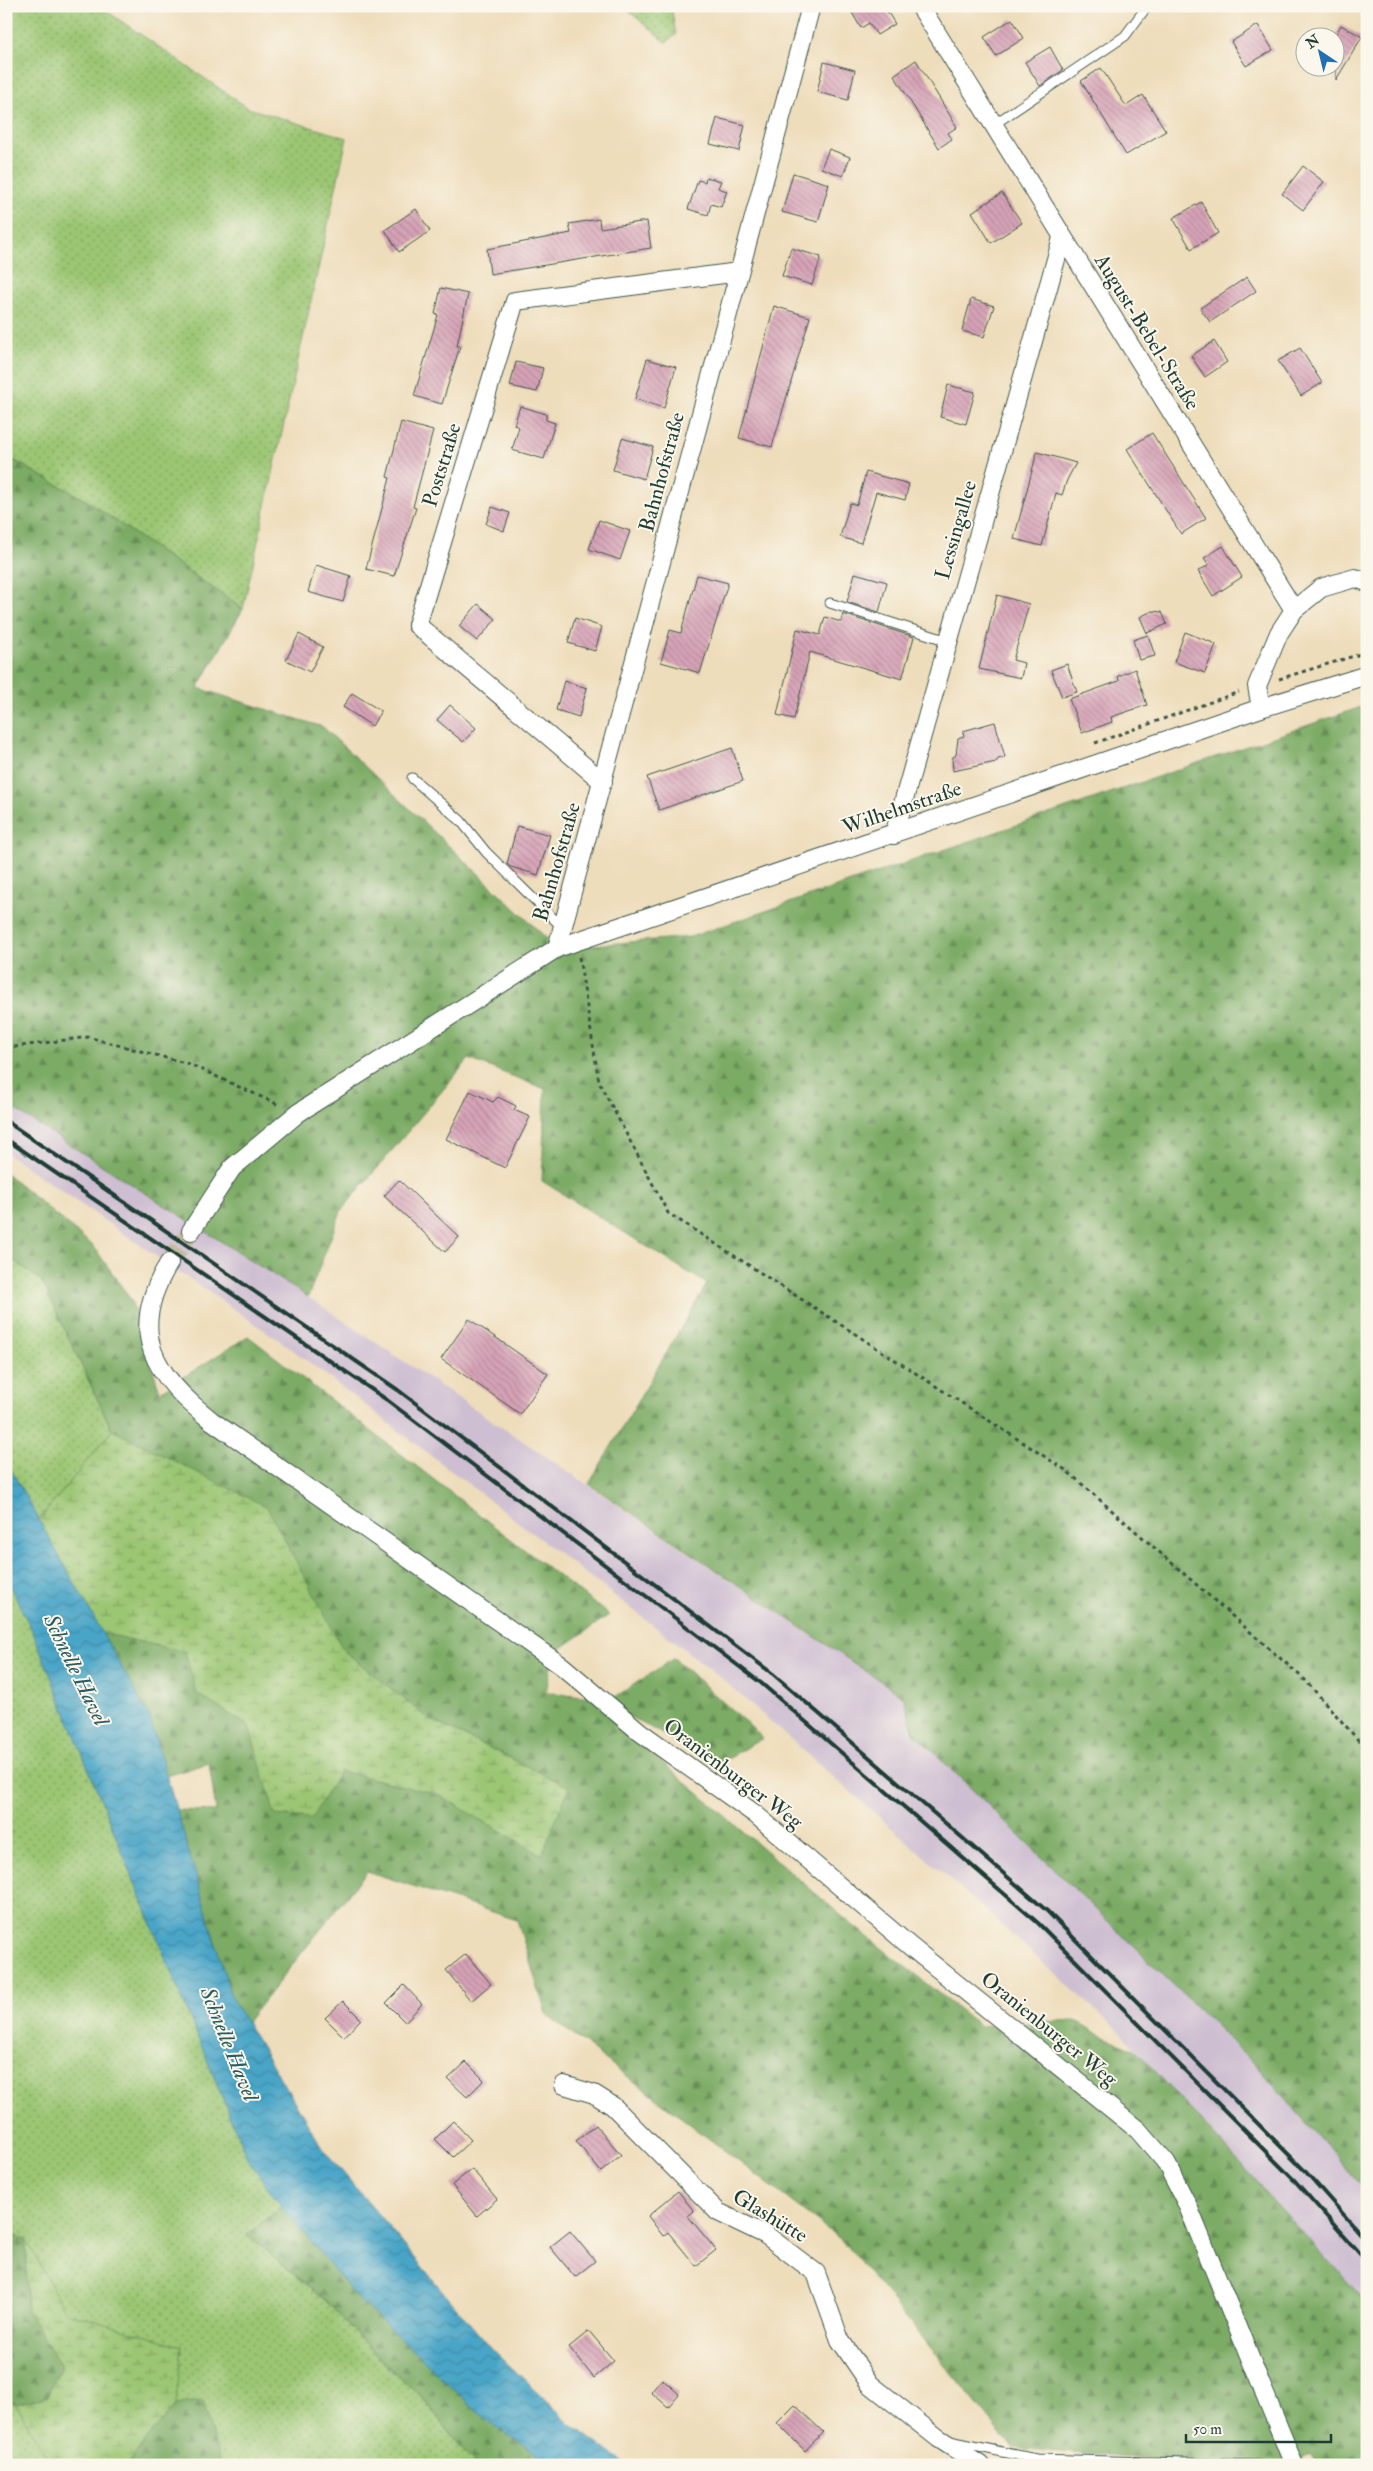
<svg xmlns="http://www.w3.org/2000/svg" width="1373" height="2471" viewBox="0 0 1373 2471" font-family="'IM FELL Double Pica',serif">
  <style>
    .railway { fill: #cebed1 }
    .grass { fill: url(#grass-dots); stroke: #5d8254 }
    .forest { fill: url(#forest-firs); stroke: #4e744c }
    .wetland { fill: url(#wetland-marsh); stroke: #5d8254 }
    .water { fill: url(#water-waves); stroke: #34717e }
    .building { fill: url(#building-back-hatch) }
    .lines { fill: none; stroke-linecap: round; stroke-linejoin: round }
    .minor-tunnel { stroke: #c5bda0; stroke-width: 18; stroke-dasharray: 18 9; stroke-linecap: butt }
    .service-casing { stroke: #3e5548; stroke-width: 11 }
    .minor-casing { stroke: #3e5548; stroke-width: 20 }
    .path { stroke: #3e5548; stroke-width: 3; stroke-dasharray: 4 4; stroke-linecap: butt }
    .service { stroke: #fff; stroke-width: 9 }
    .minor { stroke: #fff; stroke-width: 18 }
    .rail { stroke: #1f3d34; stroke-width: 4 }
    .labels { text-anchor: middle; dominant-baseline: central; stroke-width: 4; stroke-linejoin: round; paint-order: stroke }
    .street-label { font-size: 21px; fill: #1f3d34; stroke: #fbf7ec }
    .water-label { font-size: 22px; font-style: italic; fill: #2c5c60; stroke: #fbf7ec }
  </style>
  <defs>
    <pattern id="grass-dots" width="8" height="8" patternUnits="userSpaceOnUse" patternTransform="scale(1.25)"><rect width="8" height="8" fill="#9bc673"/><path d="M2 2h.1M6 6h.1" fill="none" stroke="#7ea25f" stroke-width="1.8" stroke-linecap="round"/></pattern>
    <pattern id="forest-firs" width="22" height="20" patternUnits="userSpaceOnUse" patternTransform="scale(1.25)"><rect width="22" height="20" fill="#7cab65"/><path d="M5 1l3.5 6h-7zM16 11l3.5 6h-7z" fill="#658c54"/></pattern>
    <pattern id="wetland-marsh" width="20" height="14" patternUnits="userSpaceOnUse" patternTransform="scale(1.25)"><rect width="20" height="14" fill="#9bc673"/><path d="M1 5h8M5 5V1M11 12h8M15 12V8" fill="none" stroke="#7ea25f"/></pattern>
    <pattern id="water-waves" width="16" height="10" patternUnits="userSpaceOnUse" patternTransform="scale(1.25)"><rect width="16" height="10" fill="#49a5c7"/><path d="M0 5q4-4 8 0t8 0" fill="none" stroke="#3c88a2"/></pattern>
    <pattern id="building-back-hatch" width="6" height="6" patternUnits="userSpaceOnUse" patternTransform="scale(1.25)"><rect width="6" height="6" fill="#d7a3b7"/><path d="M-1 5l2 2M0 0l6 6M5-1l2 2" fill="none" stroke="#ae8696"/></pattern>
  </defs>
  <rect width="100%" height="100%" fill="#fbf7ec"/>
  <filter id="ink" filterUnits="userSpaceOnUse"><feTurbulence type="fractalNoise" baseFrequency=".02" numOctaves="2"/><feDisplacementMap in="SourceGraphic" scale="10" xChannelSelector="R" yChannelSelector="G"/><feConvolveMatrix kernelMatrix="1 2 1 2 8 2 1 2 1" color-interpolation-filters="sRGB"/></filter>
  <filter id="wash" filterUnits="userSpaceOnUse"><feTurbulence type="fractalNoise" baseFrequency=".0096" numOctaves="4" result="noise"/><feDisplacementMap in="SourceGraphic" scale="20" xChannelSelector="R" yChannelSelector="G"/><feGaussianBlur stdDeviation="1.12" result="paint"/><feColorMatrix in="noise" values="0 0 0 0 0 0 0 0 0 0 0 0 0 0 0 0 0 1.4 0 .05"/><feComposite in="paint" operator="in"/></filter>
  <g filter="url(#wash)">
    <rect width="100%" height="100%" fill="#edb"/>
    <!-- railway -->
    <polygon class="railway" points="6,1104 308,1297 904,1697 914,1733 1253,2062 1367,2192 1367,2303 1120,2032 968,1895 713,1671 289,1347 6,1153"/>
    <!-- grass -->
    <g class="grass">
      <polygon points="6,6 99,6 248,108 347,138 243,609 87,501 6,456"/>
      <polygon points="623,6 671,6 676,35 666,42"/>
      <polygon points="6,1255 42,1281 112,1430 39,1520 6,1461 6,1404 11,1400 6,1395"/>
      <polygon points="6,1578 32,1630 247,2158 282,2207 247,2235 327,2302 382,2361 421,2396 461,2447 477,2465 6,2465"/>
    </g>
    <!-- forest -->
    <g class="forest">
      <polygon points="6,456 87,501 243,609 198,688 323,727 557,948 690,937 1367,705 1367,2192 1253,2062 914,1733 904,1697 589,1484 707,1284 542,1181 545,1089 469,1059 341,1211 308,1297 6,1104"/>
      <polygon points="6,1173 94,1247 131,1300 160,1392 248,1336 609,1615 553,1654 546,1692 612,1699 674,1658 763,1738 719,1763 630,1717 620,1726 850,1923 980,2026 1075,2020 1098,2034 1136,2050 1367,2303 1367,2465 1317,2465 1309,2454 1285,2465 1218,2465 1013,2448 844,2242 546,2014 517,1920 367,1871 246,2023 232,1999 176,1810 216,1811 209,1763 166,1776 149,1716 102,1633 185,1652 197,1694 249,1726 276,1815 312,1818 340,1771 437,1794 542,1855 569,1787 429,1719 344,1651 267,1508 112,1430 42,1281 6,1255"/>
      <polygon points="282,2207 356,2296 490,2423 553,2465 477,2465 461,2447 421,2396 382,2361 327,2302 247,2235"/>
      <polygon points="8,2234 26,2239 27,2309 61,2366 47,2397 16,2404 6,2399"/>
      <polygon points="203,2401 220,2465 126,2465 176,2404"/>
    </g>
    <!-- wetland -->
    <g class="wetland">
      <polygon points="112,1430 267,1507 344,1651 429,1719 569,1787 542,1855 437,1794 340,1771 312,1818 275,1815 249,1726 197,1694 185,1652 102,1633 39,1520"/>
      <polygon points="26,2239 65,2312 182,2346 176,2404 126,2465 51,2465 16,2404 47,2397 61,2366 27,2310"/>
    </g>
    <!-- water -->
    <polygon class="water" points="6,1461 149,1716 232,1999 324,2150 488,2345 571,2424 627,2465 553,2465 490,2423 360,2301 282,2207 247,2158 32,1630 6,1578"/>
    <g id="blocks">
      <!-- building -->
      <g class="building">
        <polygon points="858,6 894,6 887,11 895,24 877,35 869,23 861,28 852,13 860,9"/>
        <polygon points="1012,19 1024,38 996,56 984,37"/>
        <polygon points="1258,25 1273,50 1246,66 1231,42"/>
        <polygon points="1341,25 1362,37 1336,80 1336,34"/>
        <polygon points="1050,47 1063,70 1040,86 1025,62"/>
        <polygon points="916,60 957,127 948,133 952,139 939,148 894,75"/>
        <polygon points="824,62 855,70 848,100 817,92"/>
        <polygon points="1101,68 1126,106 1143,95 1166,131 1126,155 1081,81"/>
        <polygon points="717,118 745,125 739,151 710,144"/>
        <polygon points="829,149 850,157 843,176 821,168"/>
        <polygon points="1303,166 1324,182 1303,210 1282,194"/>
        <polygon points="793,173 829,184 818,222 782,212"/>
        <polygon points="706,177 721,181 718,188 727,191 721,207 711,204 708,215 688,209 698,180 705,182"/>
        <polygon points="1002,193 1022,223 991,243 972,212"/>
        <polygon points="1201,202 1218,233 1191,249 1173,218"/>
        <polygon points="416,209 430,231 399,252 385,230"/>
        <polygon points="599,219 600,228 647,221 651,248 490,274 487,249 571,233 569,224"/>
        <polygon points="791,248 821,257 812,285 782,276"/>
        <polygon points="1247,277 1256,291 1210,322 1200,308"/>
        <polygon points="441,288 468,294 457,346 460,346 442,404 414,396 438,315 435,314"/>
        <polygon points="971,299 994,306 984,337 962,331"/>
        <polygon points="774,306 810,317 772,447 739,438"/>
        <polygon points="1214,341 1227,362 1205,377 1191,356"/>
        <polygon points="1300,348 1322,383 1301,396 1278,361"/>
        <polygon points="647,359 676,367 664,408 635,399"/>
        <polygon points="516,362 543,368 537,392 510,386"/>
        <polygon points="948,385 975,392 966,424 940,417"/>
        <polygon points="520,406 546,414 546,420 555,423 544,459 512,450 519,427 514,425"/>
        <polygon points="401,422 433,431 413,507 416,508 394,576 366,569 390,478 387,477"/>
        <polygon points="1152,433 1206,518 1181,534 1127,449"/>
        <polygon points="622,438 653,447 644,479 613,470"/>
        <polygon points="1037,452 1076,463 1067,480 1062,495 1056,493 1042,546 1014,539"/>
        <polygon points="866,472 909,484 905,500 876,492 861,543 840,537 850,503 857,505"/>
        <polygon points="492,507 510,513 504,531 486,524"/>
        <polygon points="599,520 630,531 620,560 589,549"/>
        <polygon points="1223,546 1242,577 1213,596 1198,571 1209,565 1204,558"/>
        <polygon points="316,565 351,576 343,602 308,592"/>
        <polygon points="855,573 887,582 879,612 847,602"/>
        <polygon points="697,575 728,583 700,673 661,662 670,630 681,633"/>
        <polygon points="997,595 1029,604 1013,660 1024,663 1021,678 979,669"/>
        <polygon points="478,604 496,619 477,641 459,626"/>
        <polygon points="1152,611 1162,612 1167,624 1147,633 1140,617"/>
        <polygon points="843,614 914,637 902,679 810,652 794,719 777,715 797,629 820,635 825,617 841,622"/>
        <polygon points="575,618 602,627 595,651 568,643"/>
        <polygon points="1185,632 1216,644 1205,673 1174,662"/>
        <polygon points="299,634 323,647 310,672 286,660"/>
        <polygon points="1148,635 1155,656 1139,660 1133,640"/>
        <polygon points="1067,664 1077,692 1062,697 1051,670"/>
        <polygon points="1135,669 1147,705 1111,717 1112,722 1082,733 1069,699 1119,681 1118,676"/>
        <polygon points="564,681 587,688 579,717 556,710"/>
        <polygon points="352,693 381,711 372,726 343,707"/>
        <polygon points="450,705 476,728 463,742 437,720"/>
        <polygon points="995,722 1005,757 998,759 996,762 953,771 952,758 956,755 958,738 964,736 963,731"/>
        <polygon points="732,748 743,781 659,810 647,777"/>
        <polygon points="517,826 550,835 538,875 511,867 507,864"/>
        <polygon points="470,1091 493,1102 498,1097 516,1106 514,1110 530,1117 505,1168 446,1139"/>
        <polygon points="399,1180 459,1237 445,1252 384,1196"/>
        <polygon points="469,1319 548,1374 520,1414 441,1359"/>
        <polygon points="466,1954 491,1984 471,2001 446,1970"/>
        <polygon points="404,1985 422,2004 405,2022 386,2003"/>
        <polygon points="343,2001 361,2019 344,2037 325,2018"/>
        <polygon points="466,2062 484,2080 467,2097 448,2079"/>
        <polygon points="453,2121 471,2140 453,2157 435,2139"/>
        <polygon points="596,2125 621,2155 601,2172 576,2141"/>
        <polygon points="472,2169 497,2199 477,2216 452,2185"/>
        <polygon points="678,2191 694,2211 688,2216 716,2250 696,2266 668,2232 663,2236 648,2216"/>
        <polygon points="570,2231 595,2261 575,2277 550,2247"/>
        <polygon points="589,2331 614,2361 594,2378 569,2347"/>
        <polygon points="662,2379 679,2394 668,2407 651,2392"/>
        <polygon points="795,2405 823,2432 805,2451 777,2423"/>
      </g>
    </g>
  </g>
  <g filter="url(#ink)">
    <use href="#blocks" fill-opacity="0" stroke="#3e5548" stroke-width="1"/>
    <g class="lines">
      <!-- minor-tunnel -->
      <polyline class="minor-tunnel" points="169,1263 191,1231"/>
      <!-- service casing -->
      <g class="service-casing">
        <g id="service">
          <polyline points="993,125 1125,36 1145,9"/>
          <polyline points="830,603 948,641"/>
          <polyline points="412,778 461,821 486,852 562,927"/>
          <polyline points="950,2441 1036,2459 1259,2465"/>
        </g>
      </g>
      <!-- minor casing -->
      <g class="minor-casing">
        <g id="minor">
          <polyline points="920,6 1294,610"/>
          <polyline points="1261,708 1257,686 1279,633 1294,610 1321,588 1355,578 1367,582"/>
          <polyline points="603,782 417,625 515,301 739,272"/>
          <polyline points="894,835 1062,238"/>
          <polyline points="557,948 811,6"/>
          <polyline points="191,1231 232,1168 298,1113 557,948 1261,708 1367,675"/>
          <path d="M169,1263C126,1333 154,1375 212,1421L562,1666L640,1732L755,1814L911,1947L1138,2130L1165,2161L1187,2204L1294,2465"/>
          <polyline points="564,2085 594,2094 613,2106 718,2212 766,2235 816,2273 840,2340 870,2384 938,2438 980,2465"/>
        </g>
      </g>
      <!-- path -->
      <g class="path">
        <polyline points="1279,679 1367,652"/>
        <polyline points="1095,743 1239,692"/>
        <polyline points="579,957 599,1082 668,1213 1067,1471 1305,1680 1367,1750"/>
        <polyline points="6,1048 88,1037 189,1064 279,1105"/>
      </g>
      <!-- service -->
      <use href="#service" class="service"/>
      <!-- minor -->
      <use href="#minor" class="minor"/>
      <!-- rail -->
      <g class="rail">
        <polyline points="6,1121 398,1390 773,1674 1047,1911 1305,2171 1367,2241"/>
        <polyline points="6,1139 387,1400 761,1683 1038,1923 1296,2182 1367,2262"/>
      </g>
    </g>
  </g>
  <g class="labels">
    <!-- street labels -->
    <g class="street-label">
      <text transform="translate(1147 332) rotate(58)">August-Bebel-Straße</text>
      <text transform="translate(442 465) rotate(-73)">Poststraße</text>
      <text transform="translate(662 472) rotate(-75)">Bahnhofstraße</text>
      <text transform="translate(956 530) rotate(-74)">Lessingallee</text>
      <text transform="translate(902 808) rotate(-19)">Wilhelmstraße</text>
      <text transform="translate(557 862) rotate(-74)">Bahnhofstraße</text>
      <text transform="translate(733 1774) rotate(37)">Oranienburger Weg</text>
      <text transform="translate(1049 2029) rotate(39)">Oranienburger Weg</text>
      <text transform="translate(770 2216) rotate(31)">Glashütte</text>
    </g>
    <!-- water labels -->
    <g class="water-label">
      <text transform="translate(76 1670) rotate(64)">Schnelle Havel</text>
      <text transform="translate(229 2044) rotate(68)">Schnelle Havel</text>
    </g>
  </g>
  <!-- margin -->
  <rect width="1373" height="2471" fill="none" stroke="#fbf7ec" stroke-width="25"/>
  <!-- north arrow -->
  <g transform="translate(1320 52) rotate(325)"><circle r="24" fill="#fbf7ec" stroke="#a3ada2"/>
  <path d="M0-4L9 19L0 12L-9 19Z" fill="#1f6fb2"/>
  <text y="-8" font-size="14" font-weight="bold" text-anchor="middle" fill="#1f3d34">N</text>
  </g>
  <!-- scale -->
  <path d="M1186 2434v8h145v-8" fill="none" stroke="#1f3d34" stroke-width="2.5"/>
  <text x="1193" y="2434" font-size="15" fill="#1f3d34" stroke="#fbf7ec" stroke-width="4" paint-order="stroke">50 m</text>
</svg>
